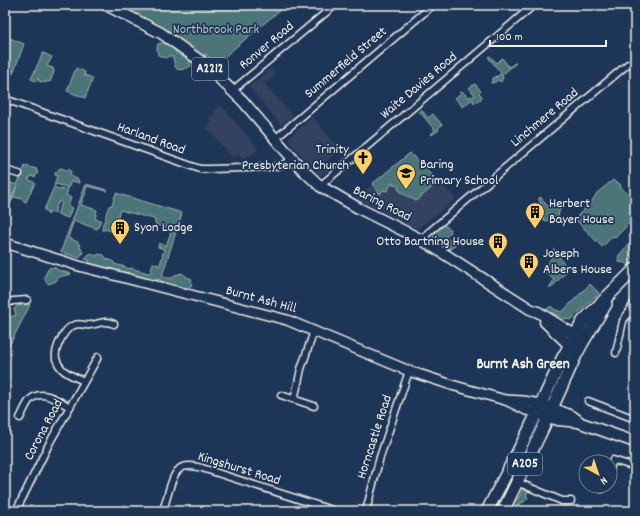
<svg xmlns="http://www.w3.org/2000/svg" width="640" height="516" viewBox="0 0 640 516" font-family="Dekko,sans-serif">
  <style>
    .built { fill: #334260 }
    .green { fill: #4c7478; stroke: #a0b2b0 }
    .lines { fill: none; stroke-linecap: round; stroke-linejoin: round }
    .street-casing { stroke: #f4f1e8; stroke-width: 9 }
    .secondary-casing { stroke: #f4f1e8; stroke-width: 12 }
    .primary-casing { stroke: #f4f1e8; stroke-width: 13 }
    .highway-casing { stroke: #f4f1e8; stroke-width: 14 }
    .street { stroke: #1d3557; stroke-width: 6 }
    .secondary { stroke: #1d3557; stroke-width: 9 }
    .primary { stroke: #1d3557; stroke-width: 10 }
    .highway { stroke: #1d3557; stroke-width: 11 }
    .labels { text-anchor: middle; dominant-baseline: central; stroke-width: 3.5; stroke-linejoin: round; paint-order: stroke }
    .shield { fill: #1d3557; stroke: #b4b9bc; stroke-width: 1 }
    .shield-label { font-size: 13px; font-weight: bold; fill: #f4f1e8 }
    .park-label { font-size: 14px; fill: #b9c5c1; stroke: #1d3557 }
    .street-label { font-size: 14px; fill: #f4f1e8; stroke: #1d3557 }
    .poi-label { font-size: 14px; fill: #f4f1e8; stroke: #1d3557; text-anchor: start }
    .neighbourhood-label { font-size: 15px; font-weight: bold; fill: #f4f1e8; stroke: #1d3557 }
  </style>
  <rect width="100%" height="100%" fill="#1d3557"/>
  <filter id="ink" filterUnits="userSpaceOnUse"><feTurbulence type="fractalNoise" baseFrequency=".025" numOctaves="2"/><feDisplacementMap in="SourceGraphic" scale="8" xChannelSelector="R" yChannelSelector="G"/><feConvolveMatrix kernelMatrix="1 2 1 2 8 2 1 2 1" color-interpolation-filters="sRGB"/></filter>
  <g filter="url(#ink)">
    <!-- built -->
    <g class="built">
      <polygon points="271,69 276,74 265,84 293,116 281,125 249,87"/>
      <polygon points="221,105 258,148 256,152 251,156 249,155 243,159 238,154 235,159 232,157 207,127 212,122 209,118 215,113 213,111"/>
      <polygon points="313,117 340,149 324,163 329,169 322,175 319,175 288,140 289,137"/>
      <polygon points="410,153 456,199 417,229 355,198"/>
    </g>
    <!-- green -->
    <g class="green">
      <polygon points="106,5 286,5 217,63 205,54 204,54 206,56 204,59 158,35 156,36 155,36 154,31"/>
      <polygon points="7,37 24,44 13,74 13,70 10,70 8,68 6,68 5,71 5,42"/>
      <path d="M162,43H168L174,48L176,53L183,57L185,56L187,58H189L191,66C187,68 179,72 176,68C175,66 174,64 174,62L173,57L169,56L166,58L158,55L157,47L158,44Z"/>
      <polygon points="43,53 52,57 47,66 53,68 54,72 50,82 47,81 46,83 41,81 41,82 38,81 39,79 37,79 36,81 31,79"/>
      <polygon points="490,56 497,63 502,58 509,67 515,63 516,63 502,75 503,77 501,82 498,80 495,82 491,83 494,77 497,76 496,78 501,73 488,57"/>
      <polygon points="76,68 85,72 84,75 93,78 85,98 67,91"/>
      <path d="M475,84L481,91L479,93L482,96C480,101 479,102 474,103L473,100H471L463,107L455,98L460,94V93L462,91L469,98L470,96L472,97L475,95L469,88Z"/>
      <polygon points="421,109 428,118 433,114 442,125 438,128 439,130 432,135 431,134 435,130 419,111"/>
      <polygon points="410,153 438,182 416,201 400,192 401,191 398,189 399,187 392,183 387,191 383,190 380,194 372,184"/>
      <polygon points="25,166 37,169 36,171 38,172 36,176 34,177 31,176 30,178 29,178 28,179 35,183 26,202 22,200 22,199 14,197 10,204 17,186 17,185 9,203 5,201 5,181 17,185"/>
      <polygon points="60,168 61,168 66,170 69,169 71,172 70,176 78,179 79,183 71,181 66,195 71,198 68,206 72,208 68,218 57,214 62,203 59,201 55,210 55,214 50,212 48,215 47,214 48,212 44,210 54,187 61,190 62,189 65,189 67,187 66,186 62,186 57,184 54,186 57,176 55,175 55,173"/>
      <polygon points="613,180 616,183 617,182 621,185 620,187 630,195 634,190 633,188 635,188 635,217 615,238 613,236 602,247 575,219 592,201 597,193"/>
      <path d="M86,184L107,190V191L87,186L85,193L86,194C83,197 82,201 81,205L97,210L95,219L101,220L97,229L75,221L73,223L68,238L78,242L83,253L81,255L79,258L61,252V251Z"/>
      <path d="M116,193L182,213L162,276L166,278H173L175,275L182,273L188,278H190L192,279L191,281L192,283C191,286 191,287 188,288C183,289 170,285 166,283L164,282L161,281L159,279L157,280C149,279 142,277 135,276C133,275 131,274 129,273C123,271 118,273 111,268L107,269L99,266L95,268L88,266L90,261L85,259L87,256L91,253L94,255L96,256L98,254L104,255L106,259L113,261L114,264L126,267L128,269L130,268L148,273H150L153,263L159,265H160L164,249L158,247L159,243L166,246L172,229L156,225L154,219L120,210L113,230L121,232L120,234L105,229L103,231L102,230L103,223L106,220C105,215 107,211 109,206L112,205Z"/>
      <polygon points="540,197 544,201 545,204 549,206 552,206 557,210 557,206 560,206 561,208 559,212 558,217 556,221 550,222 547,220 546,221 543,219 544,218 542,217 543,215 537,211 537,207 538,205 541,204 539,200 539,198"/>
      <path d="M442,226C446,225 450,228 451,232L445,237L455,244L454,247H452L451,249L448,248L447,244C441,246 437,246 433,242C433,234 436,231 442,226Z"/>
      <polygon points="634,239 635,240 635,259 632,259 630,260 633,266 630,267 625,263 619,262 618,260 619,255"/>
      <polygon points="554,249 568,270 551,288 549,288 554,280 544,271 554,253 553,251"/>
      <path d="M49,268C52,267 56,267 58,270L71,274L59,277L56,281L49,284L47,283L46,281H45L46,280L44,277Z"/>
      <polygon points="590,284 599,293 571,320 565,319 546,310 551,306 555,310 556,310 562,312"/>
      <polygon points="27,304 30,305 9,346 5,344 5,313 8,318 16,315 14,309 17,306"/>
      <polygon points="529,441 532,442 497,511 493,511"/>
      <path d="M523,489L528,491L526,496H527L528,498L524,502L520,503C521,506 520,508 520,511H505L515,498L518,499Z"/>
    </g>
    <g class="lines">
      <!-- street casing -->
      <g class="street-casing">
        <g id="street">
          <polyline points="233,90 335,5"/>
          <polyline points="5,99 200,169 210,169 273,167 284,164 293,159"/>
          <polyline points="275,139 433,5"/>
          <polyline points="5,170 19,174"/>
          <polyline points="320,186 534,5"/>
          <polyline points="422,240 428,233 628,64 631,63 635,65"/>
          <polyline points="5,304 13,301 27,300"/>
          <polyline points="616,353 623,321 635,302"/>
          <path d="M84,381C77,378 68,375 62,369C60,367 57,362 56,359C54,349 64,330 72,326C80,322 83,326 90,325C95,325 100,322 105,322C108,322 112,323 114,324"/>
          <polyline points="281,395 314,406"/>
          <polyline points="294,399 298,383 301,369 314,331"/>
          <polyline points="588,401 635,419"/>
          <path d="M20,418C23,412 26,405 29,401C41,387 58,401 70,407"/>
          <polyline points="610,469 613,460 635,467"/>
          <polyline points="517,482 562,501 571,501"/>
          <polyline points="602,489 603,486"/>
          <polyline points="16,511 50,442 98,357"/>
          <path d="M163,511C165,504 167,497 169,490C175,469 180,462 202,468L335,511"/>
          <polyline points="366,511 380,457 409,371"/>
        </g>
      </g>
      <!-- secondary casing -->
      <g class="secondary-casing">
        <g id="secondary">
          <polyline points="5,243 79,266 287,320 409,371 455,386 505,400 523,401 541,404"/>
          <polyline points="506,400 526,410 536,413"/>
        </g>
      </g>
      <!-- primary casing -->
      <g class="primary-casing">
        <g id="primary">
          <polyline points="106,5 161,33 202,62 242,100 284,149 302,169 320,186 360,209 422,240 443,253 530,309 538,312 581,339"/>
          <polyline points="545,322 566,342 570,344 578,345"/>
          <polyline points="541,404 572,416 581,423 635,442"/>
          <polyline points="542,415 558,420 579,422"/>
        </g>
      </g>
      <!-- highway casing -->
      <g class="highway-casing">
        <g id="highway">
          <polyline points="487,511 528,432 562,359 583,321 635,269"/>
          <polyline points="503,511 543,428 576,355 582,344 606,304"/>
        </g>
      </g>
      <!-- street -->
      <use href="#street" class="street"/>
      <!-- secondary -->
      <use href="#secondary" class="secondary"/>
      <!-- primary -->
      <use href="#primary" class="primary"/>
      <!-- highway -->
      <use href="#highway" class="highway"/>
    </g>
  </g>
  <!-- icons -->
  <defs>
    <g id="church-pin" transform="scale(1)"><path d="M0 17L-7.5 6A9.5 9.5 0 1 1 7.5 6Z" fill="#ffd166" stroke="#1d3557"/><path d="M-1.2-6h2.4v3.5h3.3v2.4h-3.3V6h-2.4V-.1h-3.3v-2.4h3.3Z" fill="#111"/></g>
    <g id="school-pin" transform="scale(1)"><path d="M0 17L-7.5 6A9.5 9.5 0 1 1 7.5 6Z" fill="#ffd166" stroke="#1d3557"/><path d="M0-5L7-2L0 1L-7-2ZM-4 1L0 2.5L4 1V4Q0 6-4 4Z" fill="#111"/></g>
    <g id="building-pin" transform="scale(1)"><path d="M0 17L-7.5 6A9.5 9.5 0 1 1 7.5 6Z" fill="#ffd166" stroke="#1d3557"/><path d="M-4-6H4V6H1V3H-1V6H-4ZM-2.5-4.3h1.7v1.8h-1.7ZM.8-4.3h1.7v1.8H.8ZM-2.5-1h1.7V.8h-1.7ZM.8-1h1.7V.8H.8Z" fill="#111"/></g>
  </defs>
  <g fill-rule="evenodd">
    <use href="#church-pin" x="363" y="158"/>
    <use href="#school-pin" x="406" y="173"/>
    <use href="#building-pin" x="535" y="212"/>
    <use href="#building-pin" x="120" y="228"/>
    <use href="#building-pin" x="498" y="242"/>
    <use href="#building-pin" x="529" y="262"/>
  </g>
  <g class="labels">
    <!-- shield labels -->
    <g class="shield">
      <rect x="192" y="58" width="36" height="22" rx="3"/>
      <rect x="508" y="453" width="34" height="22" rx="3"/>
    </g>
    <g class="shield-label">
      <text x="210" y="69">A2212</text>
      <text x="525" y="464">A205</text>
    </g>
    <!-- park labels -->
    <g class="park-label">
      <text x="216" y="30">Northbrook Park</text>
    </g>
    <!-- street labels -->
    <g class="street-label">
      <text transform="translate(267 46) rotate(-40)">Ronver Road</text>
      <text transform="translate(346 63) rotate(-40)">Summerfield Street</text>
      <text transform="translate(419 86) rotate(-40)">Waite Davies Road</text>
      <text transform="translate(545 118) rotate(-40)">Linchmere Road</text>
      <text transform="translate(151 139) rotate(20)">Harland Road</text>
      <text transform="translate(382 204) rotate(27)">Baring Road</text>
      <text transform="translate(261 300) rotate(15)">Burnt Ash Hill</text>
      <text transform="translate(44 430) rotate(-62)">Corona Road</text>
      <text transform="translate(375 437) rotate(-72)">Horncastle Road</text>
      <text transform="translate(239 469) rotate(17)">Kingshurst Road</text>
    </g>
    <!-- poi labels -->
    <g class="poi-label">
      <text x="349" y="150" text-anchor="end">Trinity<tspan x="349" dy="16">Presbyterian Church</tspan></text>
      <text x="420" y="165">Baring<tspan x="420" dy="16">Primary School</tspan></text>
      <text x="549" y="204">Herbert<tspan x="549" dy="16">Bayer House</tspan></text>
      <text x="134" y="228">Syon Lodge</text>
      <text x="484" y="242" text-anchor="end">Otto Bartning House</text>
      <text x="543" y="254">Joseph<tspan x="543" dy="16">Albers House</tspan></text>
    </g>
    <!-- neighbourhood labels -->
    <g class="neighbourhood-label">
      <text x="523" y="365">Burnt Ash Green</text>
    </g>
  </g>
  <!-- margin -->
  <rect width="640" height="516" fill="none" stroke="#1d3557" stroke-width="20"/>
  <rect x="10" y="10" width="620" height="496" fill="none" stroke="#f4f1e8" stroke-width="1.5" filter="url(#ink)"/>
  <!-- north arrow -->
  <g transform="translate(598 474) rotate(140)"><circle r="19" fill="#1d3557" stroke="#738091"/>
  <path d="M0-3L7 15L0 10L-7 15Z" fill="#ffd166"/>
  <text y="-6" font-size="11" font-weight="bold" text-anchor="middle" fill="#f4f1e8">N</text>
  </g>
  <!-- scale -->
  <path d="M490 40v6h116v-6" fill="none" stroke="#f4f1e8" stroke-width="2"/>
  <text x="496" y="40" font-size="12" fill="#f4f1e8" stroke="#1d3557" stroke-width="3" paint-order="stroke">100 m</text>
</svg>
